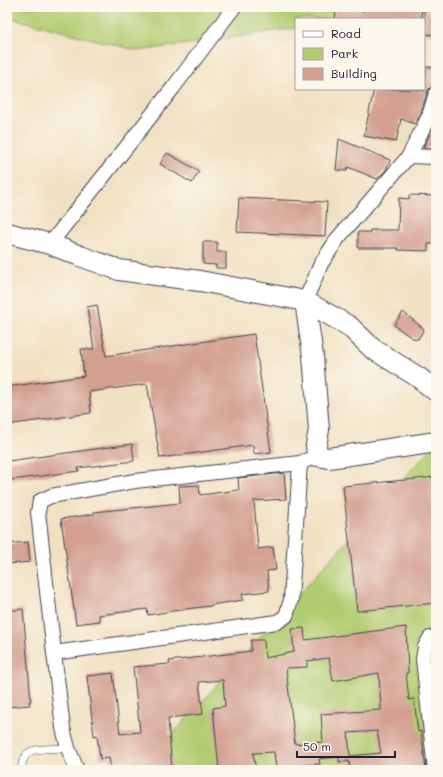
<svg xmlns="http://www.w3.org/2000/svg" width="443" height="777" viewBox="0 0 443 777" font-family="Mali,sans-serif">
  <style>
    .green { fill: #b2cc71; stroke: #6a7756 }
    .building { fill: #d39f91; fill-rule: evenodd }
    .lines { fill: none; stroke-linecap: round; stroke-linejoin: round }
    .lane-casing { stroke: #413f4f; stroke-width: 8 }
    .street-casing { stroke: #413f4f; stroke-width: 16 }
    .secondary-casing { stroke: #413f4f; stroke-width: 22 }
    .lane { stroke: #fff; stroke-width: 7 }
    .street { stroke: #fff; stroke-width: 14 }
    .secondary { stroke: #fff; stroke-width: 20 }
  </style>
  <rect width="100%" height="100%" fill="#fbf7ec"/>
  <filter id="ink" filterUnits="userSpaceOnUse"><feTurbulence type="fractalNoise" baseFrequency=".025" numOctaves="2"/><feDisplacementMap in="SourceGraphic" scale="8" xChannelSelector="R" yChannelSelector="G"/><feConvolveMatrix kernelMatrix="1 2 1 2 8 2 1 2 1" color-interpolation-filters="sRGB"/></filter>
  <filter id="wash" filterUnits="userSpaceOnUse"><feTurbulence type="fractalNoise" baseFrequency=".012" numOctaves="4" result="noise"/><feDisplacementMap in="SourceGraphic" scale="16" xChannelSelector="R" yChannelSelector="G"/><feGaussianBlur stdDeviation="0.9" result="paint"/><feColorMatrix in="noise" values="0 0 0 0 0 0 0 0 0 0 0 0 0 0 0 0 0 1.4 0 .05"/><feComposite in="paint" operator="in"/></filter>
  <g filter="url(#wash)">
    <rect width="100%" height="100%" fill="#f1e1c3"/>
    <!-- green -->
    <g class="green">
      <polygon points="7,7 433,7 354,19 296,19 296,28 139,51 7,17"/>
      <polygon points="436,443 436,770 140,770"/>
    </g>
    <g id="blocks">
      <!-- building -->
      <g class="building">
        <polygon points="365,7 422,8 421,19 335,19 336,8 364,11"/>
        <polygon points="424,10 436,11 436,35 424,34"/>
        <polygon points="426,67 436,67 436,85 431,87 428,90 421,113 415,124 401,119 396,142 364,136 374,89 414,89 425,91"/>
        <polygon points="436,121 436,140 434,148 423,148"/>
        <polygon points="339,139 390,160 386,170 377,179 348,167 347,171 336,170"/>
        <polygon points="167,153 199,171 192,183 160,164"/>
        <polygon points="409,195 436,196 436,244 428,244 428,251 398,250 398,248 358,248 358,232 370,232 370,230 398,230 399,198 409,199"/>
        <polygon points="239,198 327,202 325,236 237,232"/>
        <polygon points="203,242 217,242 217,252 226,252 226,268 216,268 216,265 203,264"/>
        <polygon points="97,305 106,356 254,334 271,452 254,454 253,445 160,458 147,384 89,392 91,413 7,425 7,387 84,376 81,349 94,349 87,307"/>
        <polygon points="403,312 424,329 418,339 412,338 394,325"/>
        <polygon points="132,444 134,461 78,468 79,471 11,480 8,461"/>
        <polygon points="284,473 286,499 254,501 258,549 273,547 276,570 267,571 269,591 242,594 243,600 211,605 211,606 185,609 148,615 147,609 99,615 100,621 76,624 61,519 94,514 94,512 180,503 179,486 199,485 200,495 239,490 238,478"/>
        <polygon points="436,477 436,603 357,611 343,486"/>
        <polygon points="28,542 30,562 7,564 7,544"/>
        <polygon points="23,609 31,701 29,701 30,705 7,707 7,611"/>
        <path d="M406,627L408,673H406L409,700L414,699L418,732L421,731L426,770H350L349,761L339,762V757L319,759L320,764L304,765V770H280V769H276L274,752L253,753L256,770H219L213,708L225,706L223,680L199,682L203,714L168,718L172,770H111L109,758L100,759L97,735L94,736L87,676L113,673L120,734L140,732L133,667L170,664L169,661L251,651V640H264L265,658L294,652L292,629L304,628L305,640ZM329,658L333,681L379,673L381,710L321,714L323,742L295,744L286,668L307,667V661ZM377,731L381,753L350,756L348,733Z"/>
      </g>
    </g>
  </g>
  <g filter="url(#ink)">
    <use href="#blocks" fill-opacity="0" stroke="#413f4f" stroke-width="1"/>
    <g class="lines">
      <!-- lane casing -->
      <g class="lane-casing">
        <path id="lane" d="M21,770C22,764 23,757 28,753C34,747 59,749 68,748"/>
      </g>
      <!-- street casing -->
      <g class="street-casing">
        <g id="street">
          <polyline points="409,156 436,157"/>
          <polyline points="50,244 173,88 234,7"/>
          <polyline points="305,301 321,264 338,238 409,156 429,116 436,93"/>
          <polyline points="54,653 38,512 40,501 51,496 135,481 300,463 307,460"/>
          <polyline points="77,770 68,748 63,728 54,653 277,622 286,616 291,600 300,463"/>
          <polyline points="435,770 423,659 425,647 430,638 436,638"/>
        </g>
      </g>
      <!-- secondary casing -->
      <g class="secondary-casing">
        <g id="secondary">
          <polyline points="7,233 50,244 80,256 119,270 200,281 305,301 313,356 319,430 316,445 317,456 329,458 436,442"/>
          <polyline points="305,301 349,326 373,349 418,377 436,391"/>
        </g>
      </g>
      <!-- lane -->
      <use href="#lane" class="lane"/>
      <!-- street -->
      <use href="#street" class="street"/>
      <!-- secondary -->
      <use href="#secondary" class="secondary"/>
    </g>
  </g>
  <!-- margin -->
  <rect width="443" height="777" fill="none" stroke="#fbf7ec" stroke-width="24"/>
  <!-- legend -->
  <rect x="295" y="18" width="130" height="72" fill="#fbf7ec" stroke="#a4a2a5"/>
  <rect x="303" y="31" width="20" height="6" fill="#ffffff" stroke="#a4a2a5"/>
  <text x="331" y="38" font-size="12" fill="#22223b">Road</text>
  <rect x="303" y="48" width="20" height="12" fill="#b2cc71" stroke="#a4a2a5"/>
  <text x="331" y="58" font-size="12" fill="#22223b">Park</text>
  <rect x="303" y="68" width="20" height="12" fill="#d39f91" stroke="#a4a2a5"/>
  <text x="331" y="78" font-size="12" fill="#22223b">Building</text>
  <!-- scale -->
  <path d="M297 751v6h98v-6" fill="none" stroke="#22223b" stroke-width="2"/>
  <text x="303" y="751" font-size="12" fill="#22223b" stroke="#fbf7ec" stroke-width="3" paint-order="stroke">50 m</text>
</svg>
